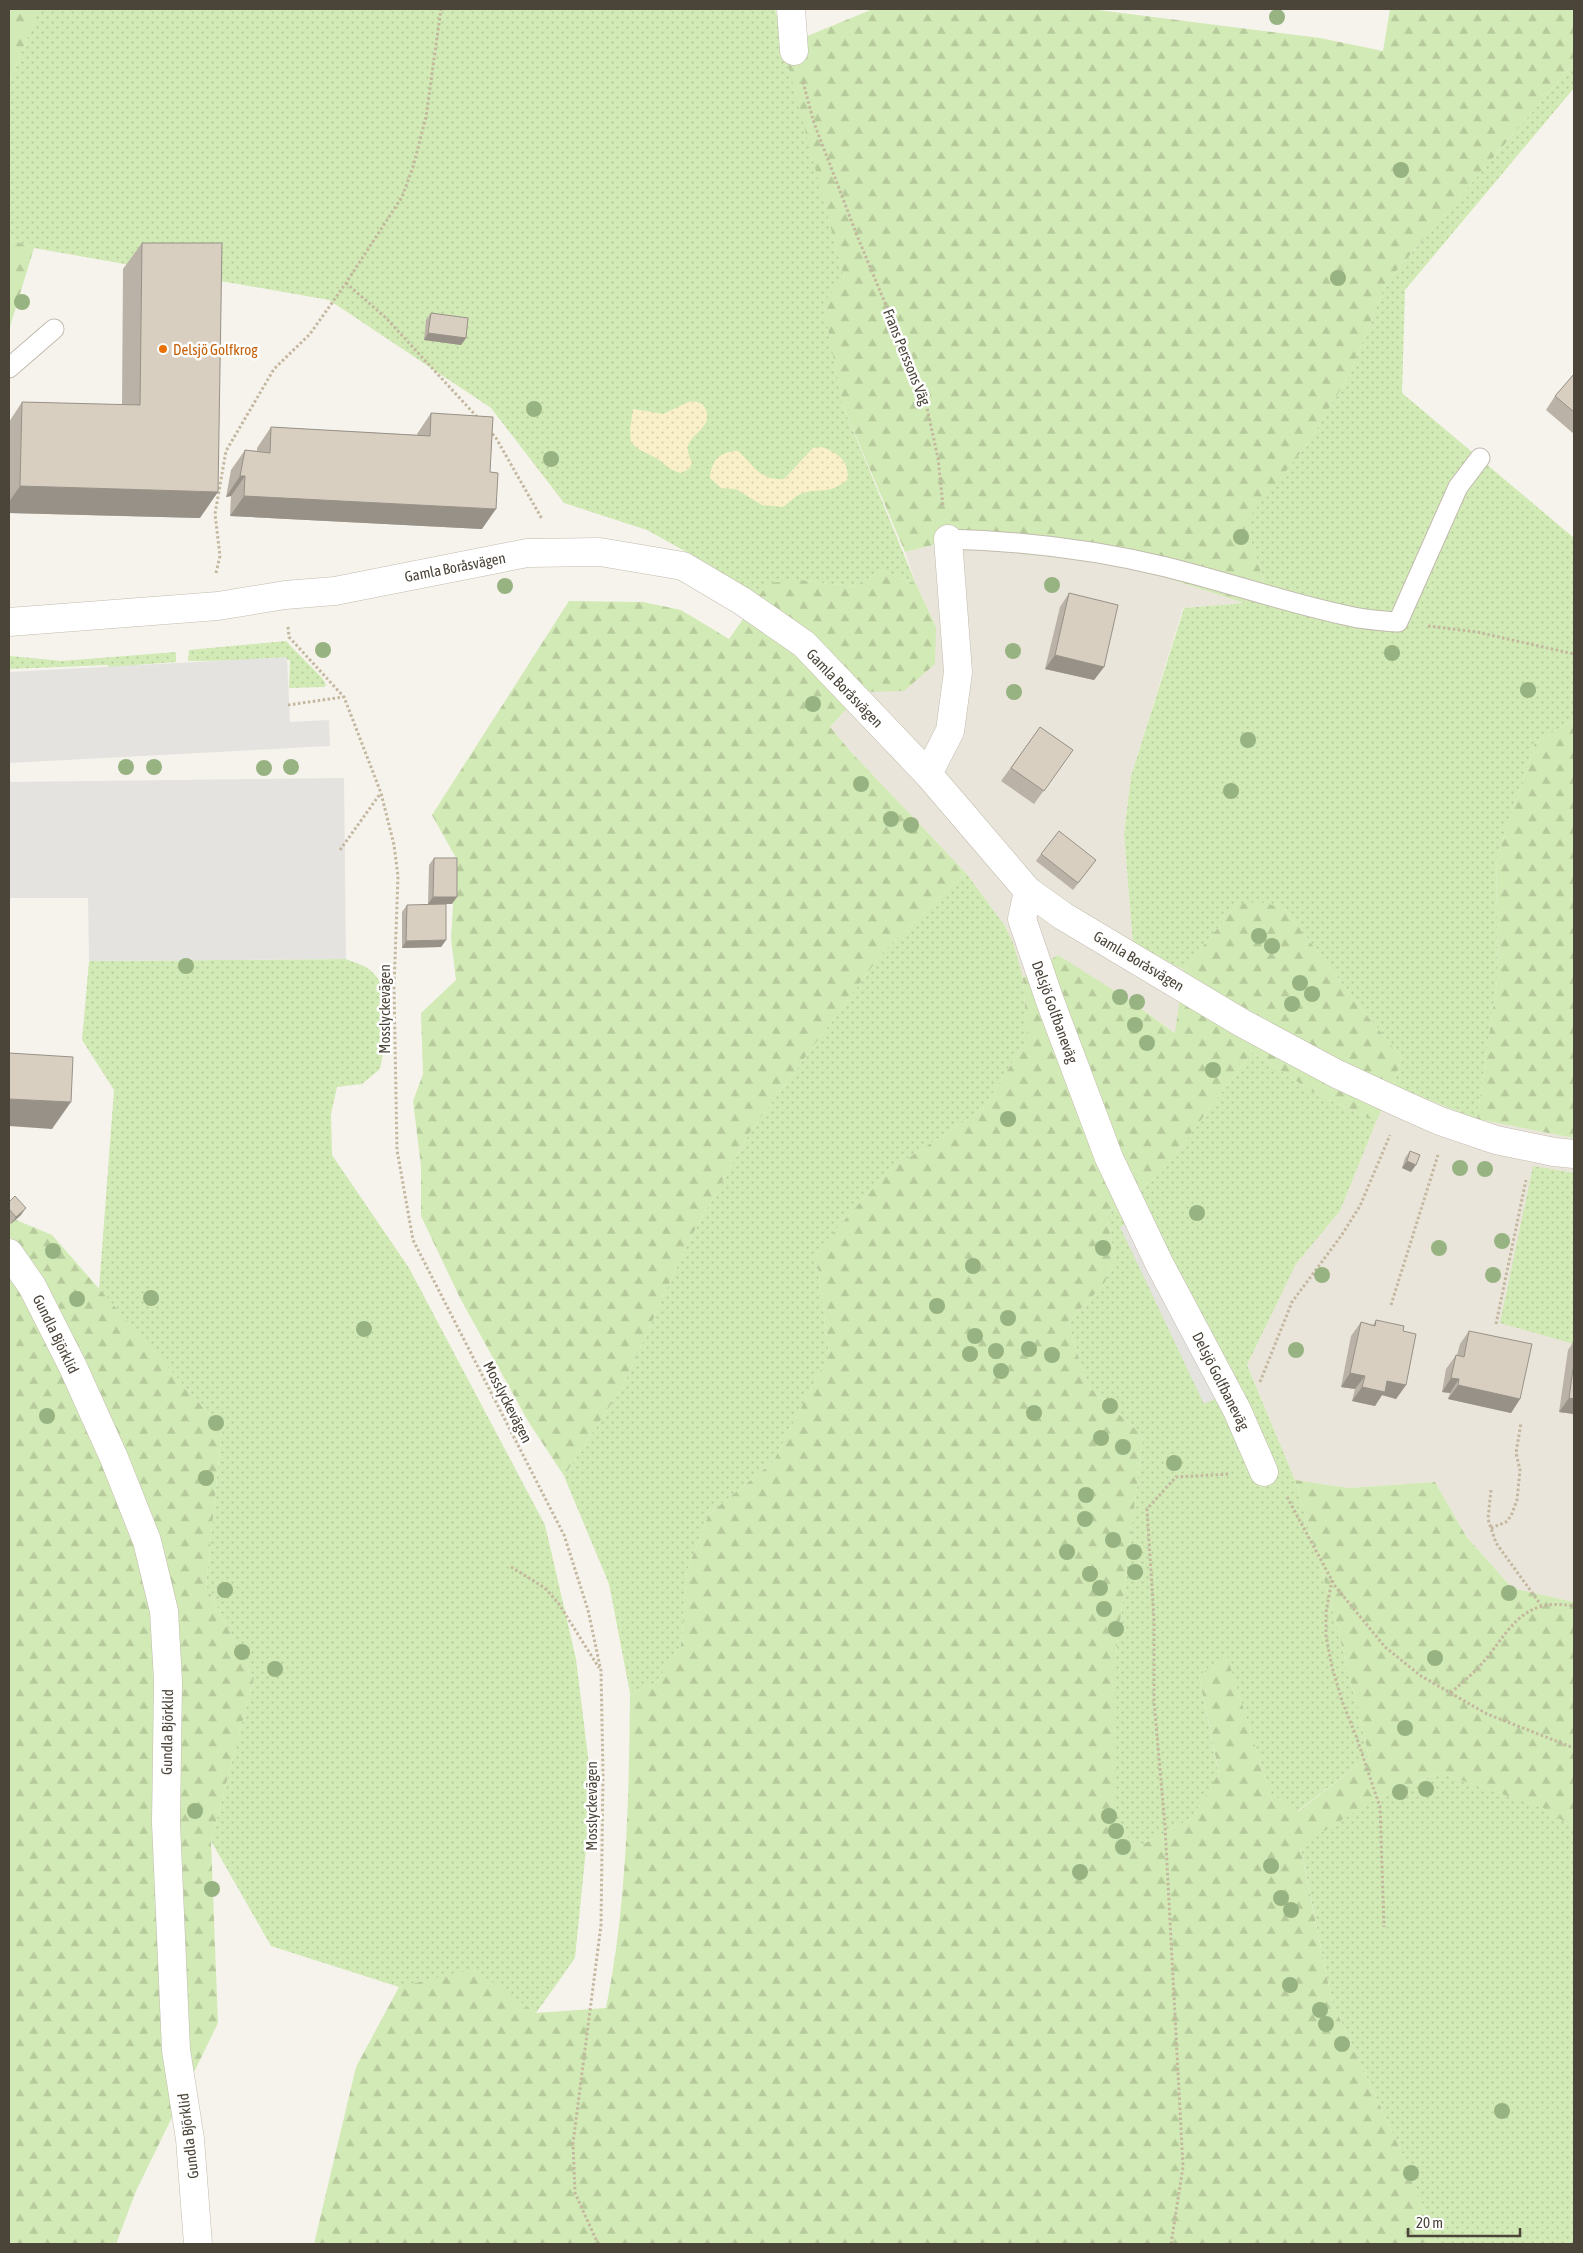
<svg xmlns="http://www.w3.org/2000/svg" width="1583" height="2253" viewBox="0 0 1583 2253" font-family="'Asap Condensed',sans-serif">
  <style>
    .residential { fill: #eae5da }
    .grass { fill: url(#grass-dots) }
    .forest { fill: url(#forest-firs) }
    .sand { fill: url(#sand-dots) }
    .parking { fill: #e5e3e0 }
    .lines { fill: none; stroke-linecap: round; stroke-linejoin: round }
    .lane-casing { stroke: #c2bbae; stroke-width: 21 }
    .street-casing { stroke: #c2bbae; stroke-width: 29 }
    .path { stroke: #c4b79f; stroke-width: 3; stroke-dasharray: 2.5 2.5; stroke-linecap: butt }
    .lane { stroke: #fff; stroke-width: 19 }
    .street { stroke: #fff; stroke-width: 28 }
    .tree { fill: #97b381 }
    .wall { fill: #bab2a6 }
    .shaded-wall { fill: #979187 }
    .building { fill: #d8cfc1; stroke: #979187 }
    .food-dot { fill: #e8710a; stroke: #fff; stroke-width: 2 }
    .labels { text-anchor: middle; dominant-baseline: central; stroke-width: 5; stroke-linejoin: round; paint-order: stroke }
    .food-label { font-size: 15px; fill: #c56008; stroke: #fff; text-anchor: start }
    .street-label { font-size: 15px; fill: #4b4439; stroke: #fff }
  </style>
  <defs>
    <pattern id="grass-dots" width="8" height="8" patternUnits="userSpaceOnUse" patternTransform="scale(1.25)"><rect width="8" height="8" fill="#d2eab5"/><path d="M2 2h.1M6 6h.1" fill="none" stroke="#b6ca9c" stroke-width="1.8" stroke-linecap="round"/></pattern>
    <pattern id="forest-firs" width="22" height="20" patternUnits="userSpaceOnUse" patternTransform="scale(1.25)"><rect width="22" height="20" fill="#d2eab5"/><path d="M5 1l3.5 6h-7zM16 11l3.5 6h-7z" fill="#b6ca9c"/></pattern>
    <pattern id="sand-dots" width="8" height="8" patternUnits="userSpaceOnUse" patternTransform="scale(1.25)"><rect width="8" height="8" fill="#f9efc9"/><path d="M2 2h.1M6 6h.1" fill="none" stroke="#d7cead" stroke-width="1.8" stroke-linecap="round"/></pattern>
  </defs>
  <rect width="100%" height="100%" fill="#f6f3ec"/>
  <!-- residential -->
  <g class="residential">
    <polygon points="933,545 1101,562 1170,579 1244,603 1183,608 1131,776 1124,834 1133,944 1184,970 1176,1033 1129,1000 1058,956 1023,978 1014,945 1005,926 966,873 851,752 830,727 862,692 936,627 916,584 905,552"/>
    <polygon points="1393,1086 1477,1119 1574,1138 1574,1602 1512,1588 1466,1536 1435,1482 1349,1488 1295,1480 1247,1365 1296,1264 1340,1211 1376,1122"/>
  </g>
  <!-- grass -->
  <g class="grass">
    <polygon points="39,9 775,9 844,278 833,352 843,406 916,584 882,571 853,587 801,580 755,602 690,554 647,530 564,503 491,408 329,300 34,248 9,239 9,83"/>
    <polygon points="1574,63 1574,88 1405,290 1402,393 1574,538 1574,720 1535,743 1496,861 1498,974 1477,1119 1393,1086 1402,1057 1363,1011 1284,908 1237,904 1184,970 1133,944 1124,834 1131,776 1184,608 1244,603 1265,585 1252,544 1247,519 1308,443 1350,374 1386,283"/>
    <polygon points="286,641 323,679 326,685 324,687 289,688 290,660 188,661 189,650"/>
    <polygon points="176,652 176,662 135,665 135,682 110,682 108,665 9,669 10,656 62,661"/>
    <polygon points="966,873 1005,926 1014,945 1023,978 1027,1040 982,1110 888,1171 816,1252 829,1354 773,1462 709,1514 687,1570 681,1645 656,1683 630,1693 609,1584 564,1476 623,1386 687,1244 750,1132 883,952"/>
    <path d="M346,959C353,962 364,965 370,970C399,995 386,1037 380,1069L362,1084L337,1087L331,1114L332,1155L409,1268L545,1525L576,1659L592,1789L575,1958L536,2013L473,1970L399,1987L271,1946L211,1841L254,1678L206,1586L222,1429L99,1289L114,1090L82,1040L89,961Z"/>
    <polygon points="1252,1052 1313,1092 1376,1122 1340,1211 1296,1264 1247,1365 1295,1480 1334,1614 1369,1756 1298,1811 1270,1793 1226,1654 1199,1676 1219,1774 1192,1818 1138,1847 1116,1827 1116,1655 1143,1436 1087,1385 1068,1322 1104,1284 1115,1259 1107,1214 1162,1172"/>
    <polygon points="1533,1166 1574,1173 1574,1344 1500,1323"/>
    <polygon points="1440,1773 1544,1808 1574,1828 1574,2244 1437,2244 1408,2166 1332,2002 1300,1845 1377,1798"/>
  </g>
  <!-- forest -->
  <g class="forest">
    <polygon points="9,9 39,9 9,83"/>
    <polygon points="873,9 1090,9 1320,38 1383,51 1390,9 1574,9 1574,63 1386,283 1350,374 1308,443 1248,519 1252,544 1265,585 1244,603 1170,579 1101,562 933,545 905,552 843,406 823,303 844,278 783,46"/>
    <polygon points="9,239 34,248 9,330"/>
    <polygon points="882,571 916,584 936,627 935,664 904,691 862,692 830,727 851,752 966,873 883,952 750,1132 687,1244 623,1386 564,1476 528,1421 460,1298 421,1216 421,1166 413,1101 423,1074 421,1013 456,980 451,938 456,858 432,815 569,601 643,602 681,610 729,639 768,583 801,580 853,587"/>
    <polygon points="1574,720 1574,1138 1477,1119 1498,974 1496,861 1535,743"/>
    <path d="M1260,902L1284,908L1363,1011L1402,1057L1393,1086L1376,1122L1313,1092L1252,1052L1162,1172L1107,1214L1115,1259L1104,1284L1068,1322L1087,1385L1143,1436L1116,1655V1827L1138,1847L1192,1818L1219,1773L1199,1676L1226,1653L1270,1793L1299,1811L1369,1756L1334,1614L1295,1480L1349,1488L1435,1482L1466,1536L1512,1588L1574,1602V1828L1543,1808L1440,1773L1377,1798L1300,1846L1332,2002L1408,2166L1437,2244H314L356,2067L399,1987L473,1969L536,2013L606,2008C627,1905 629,1798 630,1693L656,1683L681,1645L687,1570L709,1514L773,1462L829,1354L816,1252L888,1171L982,1110L1027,1040L1023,978L1058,955L1129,1000L1175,1033L1184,970L1237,904Z"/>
    <polygon points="9,1217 52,1235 222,1429 206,1586 254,1678 211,1841 218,2023 136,2191 116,2244 9,2244"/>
  </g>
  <!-- sand -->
  <g class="sand">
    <path d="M691,401C698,402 704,403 706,410C712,429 691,432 688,447C687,452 690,458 692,463L689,469L681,473C668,470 665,463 654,457C644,451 640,452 631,442L630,430L633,409L663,414Z"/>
    <path d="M822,447C839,454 848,460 848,479C828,496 823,487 803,493C796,495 789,503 783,507L762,505L736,489L721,488L710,478C711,460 721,451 738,451C754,465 759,481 784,479L813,448Z"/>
  </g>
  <!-- parking -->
  <g class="parking">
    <polygon points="287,657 290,722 329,720 330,746 9,763 9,672"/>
    <polygon points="344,778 346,959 89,961 88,898 9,898 9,782"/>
    <polygon points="1134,1220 1217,1398 1204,1404 1120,1227"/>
  </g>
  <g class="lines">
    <!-- lane casing -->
    <g class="lane-casing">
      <g id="lane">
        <polyline points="9,368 54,329"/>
        <path d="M948,539C1024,541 1092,549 1166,567C1227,582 1287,603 1349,616C1365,620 1382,621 1398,622L1458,487L1480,458"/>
      </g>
    </g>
    <!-- street casing -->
    <g class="street-casing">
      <g id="street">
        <polyline points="791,9 794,51"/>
        <polyline points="9,622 218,606 285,595 335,591 527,553 600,552 683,566 742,601 804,644 928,774 1028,891 1063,916 1242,1023 1337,1074 1404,1105 1440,1121 1496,1140 1554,1152 1574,1154"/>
        <polyline points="928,774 950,731 958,672 948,539"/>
        <polyline points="1028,891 1022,919 1050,1001 1109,1158 1159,1263 1237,1410 1264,1472"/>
        <polyline points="9,1253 32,1286 73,1367 114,1458 147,1541 164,1611 168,1681 166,1823 176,2050 190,2139 198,2244"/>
      </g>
    </g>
    <!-- path -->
    <g class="path">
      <polyline points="803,82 814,123 858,238 925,399 938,458 943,506"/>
      <polyline points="346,283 386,318 478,418"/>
      <polyline points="489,430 496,438 542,519"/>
      <polyline points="216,573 220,556 215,514 226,451 274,369 310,334 346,283 402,197 413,167 426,117 441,9"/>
      <polyline points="1428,626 1477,632 1574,654"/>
      <polyline points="288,627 289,637 344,697 381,793 394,845 398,876 394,988 397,1150 413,1240 564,1535 588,1610 601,1671 603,1775 601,1925 573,2143 575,2193 598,2244"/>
      <polyline points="288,705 343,697"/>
      <polyline points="340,850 380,794"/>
      <polyline points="1391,1305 1438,1155"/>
      <polyline points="1496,1324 1526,1180"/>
      <polyline points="1260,1382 1292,1302 1341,1236 1360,1206 1390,1135"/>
      <polyline points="1491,1490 1488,1519 1496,1543 1541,1605"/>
      <polyline points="1287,1497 1335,1586 1385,1647 1421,1676 1487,1714 1574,1748"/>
      <polyline points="1491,1528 1506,1522 1511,1516 1517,1500 1520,1470 1516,1453 1521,1423"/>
      <polyline points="511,1567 545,1588 559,1604 599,1668"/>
      <polyline points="1332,1580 1326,1612 1326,1636 1332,1667 1342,1701 1356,1736 1380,1807 1384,1927"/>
      <path d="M1451,1693C1459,1685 1469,1677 1477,1669C1509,1635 1518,1596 1574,1606"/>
      <polyline points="1171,2244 1183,2167 1165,1826 1154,1702 1154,1619 1147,1509 1176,1477 1230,1474"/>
    </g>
    <!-- lane -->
    <use href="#lane" class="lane"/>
    <!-- street -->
    <use href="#street" class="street"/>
  </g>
  <!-- trees -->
  <g class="tree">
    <circle cx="1277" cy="17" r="8"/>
    <circle cx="1401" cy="170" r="8"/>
    <circle cx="1338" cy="278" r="8"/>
    <circle cx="22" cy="302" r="8"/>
    <circle cx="534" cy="409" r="8"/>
    <circle cx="551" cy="459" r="8"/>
    <circle cx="1241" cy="537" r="8"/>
    <circle cx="1052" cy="585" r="8"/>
    <circle cx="505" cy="586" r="8"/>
    <circle cx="323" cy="650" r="8"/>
    <circle cx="1013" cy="651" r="8"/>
    <circle cx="1392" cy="653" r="8"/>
    <circle cx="1528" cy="690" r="8"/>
    <circle cx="1014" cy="692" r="8"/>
    <circle cx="813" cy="704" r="8"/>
    <circle cx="1248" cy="740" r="8"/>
    <circle cx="126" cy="767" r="8"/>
    <circle cx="154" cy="767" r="8"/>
    <circle cx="291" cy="767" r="8"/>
    <circle cx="264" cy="768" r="8"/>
    <circle cx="861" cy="784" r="8"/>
    <circle cx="1231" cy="791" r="8"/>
    <circle cx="891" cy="819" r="8"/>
    <circle cx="911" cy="825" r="8"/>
    <circle cx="1259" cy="936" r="8"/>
    <circle cx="1272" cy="946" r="8"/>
    <circle cx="186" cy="966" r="8"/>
    <circle cx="1300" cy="983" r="8"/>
    <circle cx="1312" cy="994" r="8"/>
    <circle cx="1120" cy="997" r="8"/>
    <circle cx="1137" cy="1002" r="8"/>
    <circle cx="1292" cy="1004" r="8"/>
    <circle cx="1135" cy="1025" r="8"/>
    <circle cx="1147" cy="1043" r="8"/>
    <circle cx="1213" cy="1070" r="8"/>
    <circle cx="1008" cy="1119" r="8"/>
    <circle cx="1460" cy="1168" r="8"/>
    <circle cx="1485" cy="1169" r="8"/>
    <circle cx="1197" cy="1213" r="8"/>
    <circle cx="1502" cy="1241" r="8"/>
    <circle cx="1103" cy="1248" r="8"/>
    <circle cx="1439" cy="1248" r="8"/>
    <circle cx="53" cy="1251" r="8"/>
    <circle cx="973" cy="1266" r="8"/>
    <circle cx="1322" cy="1275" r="8"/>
    <circle cx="1493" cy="1275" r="8"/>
    <circle cx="151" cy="1298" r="8"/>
    <circle cx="77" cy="1299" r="8"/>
    <circle cx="937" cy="1306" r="8"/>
    <circle cx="1008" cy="1318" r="8"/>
    <circle cx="364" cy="1329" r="8"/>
    <circle cx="975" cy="1336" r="8"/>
    <circle cx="1029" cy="1349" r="8"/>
    <circle cx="1296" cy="1350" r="8"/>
    <circle cx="996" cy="1351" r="8"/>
    <circle cx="970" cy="1354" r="8"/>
    <circle cx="1052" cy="1355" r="8"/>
    <circle cx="1001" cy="1371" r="8"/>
    <circle cx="1110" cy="1406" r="8"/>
    <circle cx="1034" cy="1413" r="8"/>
    <circle cx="47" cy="1416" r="8"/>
    <circle cx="216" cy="1423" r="8"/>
    <circle cx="1101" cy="1438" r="8"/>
    <circle cx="1123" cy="1447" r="8"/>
    <circle cx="1174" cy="1463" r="8"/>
    <circle cx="206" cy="1478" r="8"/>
    <circle cx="1086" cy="1495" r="8"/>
    <circle cx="1085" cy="1519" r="8"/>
    <circle cx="1113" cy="1540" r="8"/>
    <circle cx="1067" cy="1552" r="8"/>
    <circle cx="1134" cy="1552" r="8"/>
    <circle cx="1135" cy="1572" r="8"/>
    <circle cx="1090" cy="1574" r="8"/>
    <circle cx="1100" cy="1588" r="8"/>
    <circle cx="225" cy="1590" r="8"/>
    <circle cx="1509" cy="1593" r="8"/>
    <circle cx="1104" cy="1609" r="8"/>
    <circle cx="1116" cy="1629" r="8"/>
    <circle cx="242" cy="1652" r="8"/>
    <circle cx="1435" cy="1658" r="8"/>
    <circle cx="275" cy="1669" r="8"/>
    <circle cx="1405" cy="1728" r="8"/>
    <circle cx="1426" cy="1789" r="8"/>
    <circle cx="1400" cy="1792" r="8"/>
    <circle cx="195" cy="1811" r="8"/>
    <circle cx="1109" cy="1816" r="8"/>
    <circle cx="1116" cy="1831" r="8"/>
    <circle cx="1123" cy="1847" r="8"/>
    <circle cx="1271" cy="1866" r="8"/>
    <circle cx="1080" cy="1872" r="8"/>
    <circle cx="212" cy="1889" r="8"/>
    <circle cx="1281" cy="1898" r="8"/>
    <circle cx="1291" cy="1910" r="8"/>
    <circle cx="1290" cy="1985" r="8"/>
    <circle cx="1320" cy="2010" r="8"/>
    <circle cx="1326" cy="2024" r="8"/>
    <circle cx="1342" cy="2044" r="8"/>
    <circle cx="1502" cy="2111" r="8"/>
    <circle cx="1411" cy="2173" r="8"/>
  </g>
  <!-- wall -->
  <g class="wall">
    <polygon points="142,243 200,518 9,513 9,422 22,402 122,405 123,269"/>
    <polygon points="431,313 466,338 461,345 424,340 426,320"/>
    <polygon points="1574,374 1574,434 1546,410 1555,396"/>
    <polygon points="431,413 482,529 230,516 231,496 226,497 231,470 245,450 257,451 257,448 271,427 417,435 417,434"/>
    <polygon points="1069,593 1104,667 1094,680 1045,669 1060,607"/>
    <polygon points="1040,727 1073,750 1034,804 1001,781"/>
    <polygon points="1041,854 1096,860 1073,890 1036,861"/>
    <polygon points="434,858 452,904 428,904 429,865"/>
    <polygon points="407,905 446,940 441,947 402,948 402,912"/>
    <polygon points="1410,1151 1411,1172 1402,1168 1405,1158"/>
    <polygon points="9,1202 21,1215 11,1224 9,1222"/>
    <polygon points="1376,1320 1403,1331 1406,1385 1396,1399 1382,1395 1375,1406 1352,1401 1355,1389 1341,1387 1351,1336 1361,1322 1373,1325"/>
    <polygon points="1469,1331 1520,1399 1511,1413 1448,1399 1450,1393 1442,1392 1446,1369 1456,1355 1457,1355 1460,1344"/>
    <polygon points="1574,1341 1574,1414 1559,1412 1568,1350"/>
  </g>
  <!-- shaded-wall -->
  <g class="shaded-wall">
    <polygon points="428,333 466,338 461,345 424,340"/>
    <polygon points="240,476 245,476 231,496 226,497"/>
    <polygon points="20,486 218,492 200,518 9,513 9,502"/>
    <polygon points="244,496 496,509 482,529 230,516"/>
    <polygon points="1055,655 1104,667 1094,680 1045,669"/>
    <polygon points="433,897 457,897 452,904 428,904"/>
    <polygon points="446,940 441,947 402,948 406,941"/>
    <polygon points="9,1099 71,1102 52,1129 9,1126"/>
    <polygon points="1407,1161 1416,1165 1411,1172 1402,1168"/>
    <polygon points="26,1208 21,1215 11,1224 16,1217"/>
    <polygon points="1350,1373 1365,1376 1355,1389 1341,1387"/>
    <polygon points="1451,1378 1459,1379 1450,1393 1442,1392"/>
    <polygon points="1387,1381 1406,1385 1396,1399 1382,1395 1375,1406 1352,1401 1362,1387"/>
    <polygon points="1458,1385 1520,1399 1511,1413 1448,1399"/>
    <polygon points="1569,1398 1574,1399 1574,1414 1559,1412"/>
  </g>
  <!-- building -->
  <g class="building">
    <polygon points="142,243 222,243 218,492 20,486 22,402 140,405"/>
    <polygon points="431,313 468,318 466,338 428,333"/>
    <polygon points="1574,374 1574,412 1555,396"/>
    <polygon points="431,413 493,417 490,472 498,473 496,509 244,496 245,476 240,476 245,450 270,453 271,427 430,436"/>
    <polygon points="1069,593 1118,605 1104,667 1055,655"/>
    <polygon points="1040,727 1073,750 1044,791 1011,768"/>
    <polygon points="1059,831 1096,860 1078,883 1041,854"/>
    <polygon points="434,858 457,858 457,897 433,897"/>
    <polygon points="446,904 446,940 406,941 407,905"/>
    <polygon points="9,1053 73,1057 71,1102 9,1099"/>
    <polygon points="1410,1151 1420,1155 1416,1165 1407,1161"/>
    <polygon points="15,1196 26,1208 16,1217 9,1209 9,1202"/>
    <polygon points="1376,1320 1404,1326 1403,1331 1416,1334 1406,1385 1387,1381 1385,1392 1362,1387 1365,1376 1350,1373 1361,1322 1375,1326"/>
    <polygon points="1469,1331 1532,1344 1520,1399 1458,1385 1459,1379 1451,1378 1456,1355 1464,1357"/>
    <polygon points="1574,1362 1574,1399 1569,1398"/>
  </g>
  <!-- markers -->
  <circle class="food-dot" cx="163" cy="349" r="5"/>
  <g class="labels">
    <!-- food labels -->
    <g class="food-label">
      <text x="173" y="349">Delsjö Golfkrog</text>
    </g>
    <!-- street labels -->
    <g class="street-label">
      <text transform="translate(907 357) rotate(68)">Frans Perssons Väg</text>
      <text transform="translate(455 567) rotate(-11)">Gamla Boråsvägen</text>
      <text transform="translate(845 688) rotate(46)">Gamla Boråsvägen</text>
      <text transform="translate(1139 961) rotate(31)">Gamla Boråsvägen</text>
      <text transform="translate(384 1009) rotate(-90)">Mosslyckevägen</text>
      <text transform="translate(1055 1012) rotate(70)">Delsjö Golfbaneväg</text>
      <text transform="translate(56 1334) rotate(64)">Gundla Björklid</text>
      <text transform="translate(1221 1381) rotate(63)">Delsjö Golfbaneväg</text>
      <text transform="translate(508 1402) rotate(63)">Mosslyckevägen</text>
      <text transform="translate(167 1732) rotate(-89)">Gundla Björklid</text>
      <text transform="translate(591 1806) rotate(-90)">Mosslyckevägen</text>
      <text transform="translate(188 2136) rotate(-97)">Gundla Björklid</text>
    </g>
  </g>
  <!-- border -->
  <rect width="1583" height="2253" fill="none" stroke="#4b4439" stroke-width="20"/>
  <!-- scale -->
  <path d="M1408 2228v8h112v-8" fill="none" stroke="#4b4439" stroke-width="2.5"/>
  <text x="1416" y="2228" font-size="15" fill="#4b4439" stroke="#ffffff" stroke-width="4" paint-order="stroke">20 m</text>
</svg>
